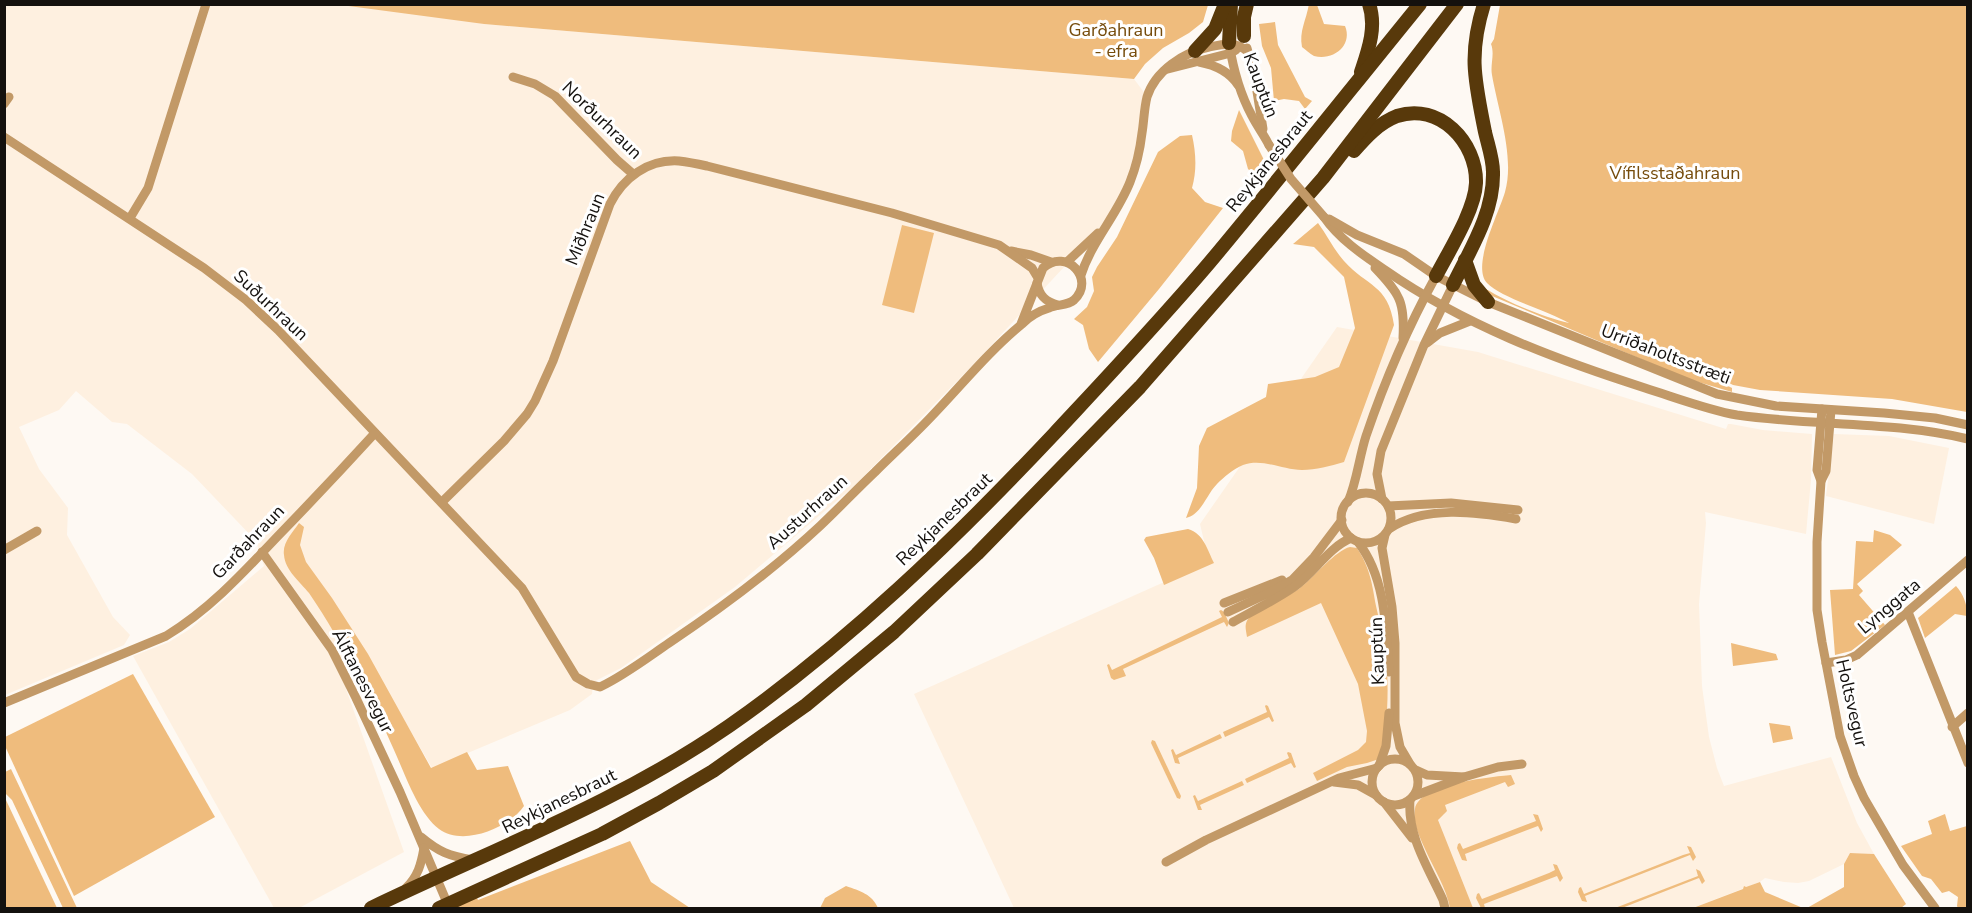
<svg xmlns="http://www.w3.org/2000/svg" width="1972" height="913" viewBox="0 0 1972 913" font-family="'Nunito Sans',sans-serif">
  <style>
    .built { fill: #fef0e0 }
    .green { fill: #efbc7d }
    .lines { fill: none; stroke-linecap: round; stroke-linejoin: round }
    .minor { stroke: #c29967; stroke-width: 9 }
    .highway { stroke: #58390b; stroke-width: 14 }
    .minor-bridge { stroke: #c29967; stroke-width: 9 }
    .labels { text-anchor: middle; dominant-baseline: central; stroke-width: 6; stroke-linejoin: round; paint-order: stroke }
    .park-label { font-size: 18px; fill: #764c0c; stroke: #fff }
    .street-label { font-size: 18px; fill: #14110e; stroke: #fff }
  </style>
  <rect width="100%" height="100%" fill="#fef9f3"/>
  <!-- built -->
  <g class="built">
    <polygon points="5,5 395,5 484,24 1134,79 1149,99 1136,159 1118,207 1093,236 969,369 852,488 735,587 621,668 593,682 592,694 570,710 432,768 353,632 346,689 404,852 299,908 274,908 133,656 169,642 190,629 264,566 256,541 192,474 127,424 112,422 76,391 59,410 19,427 39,469 68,508 67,535 113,617 130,635 124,645 5,695"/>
    <polygon points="1337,327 1478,352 1726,429 1728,424 1731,424 1763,430 1812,434 1811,480 1806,534 1705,512 1706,523 1699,604 1702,686 1709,737 1717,768 1724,786 1831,757 1857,823 1874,854 1850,853 1844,864 1809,881 1798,883 1784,882 1765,878 1760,882 1693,908 1014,908 914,694 1209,562 1200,524"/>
    <polygon points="1834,434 1889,436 1949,448 1934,524 1826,496"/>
  </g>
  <!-- green -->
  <g class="green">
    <path d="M1309,4L1317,5L1324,24L1345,26C1353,45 1334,61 1314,56C1310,54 1305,49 1302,47C1299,31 1306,21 1309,4Z"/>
    <polygon points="341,5 1208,4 1208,5 1203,22 1189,33 1163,48 1145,64 1134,79 484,24"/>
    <path d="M1500,5H1967V412L1892,399L1760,390L1733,385L1718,377L1688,366L1732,388V392L1688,379L1485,293L1486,289C1509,303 1543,317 1569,323C1549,311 1501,298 1487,283C1471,266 1499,213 1505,192C1515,157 1498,110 1492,75C1490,65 1495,54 1491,44L1494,39Z"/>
    <polygon points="1275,22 1278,45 1305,97 1312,101 1305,109 1299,101 1284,99 1274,101 1271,68 1262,46 1259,24"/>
    <polygon points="1239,110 1265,162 1256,176 1248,169 1243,151 1231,141 1232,131"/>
    <path d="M1192,135C1196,153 1197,170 1192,188L1205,202L1223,208L1159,289L1098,362L1089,349L1083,325L1074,319L1087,307L1094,291L1092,277L1097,267L1117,237L1158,152L1180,136Z"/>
    <path d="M1318,223C1327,235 1334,250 1344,261C1367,287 1388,284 1394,325L1344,462C1330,466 1316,470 1302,470C1282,470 1263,458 1243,465C1233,469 1224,477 1217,484C1206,495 1202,514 1186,518L1197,488L1199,446L1207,428L1266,397L1268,384L1315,377L1339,367L1355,328L1344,277L1314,247L1293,244Z"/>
    <polygon points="902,225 934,233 914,313 882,305"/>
    <path d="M299,523L304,527L300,545L306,562L332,598L368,654L431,768L467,752L477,770L508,766L524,806C509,828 463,847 439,829C418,813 405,774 394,750C383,725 371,700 358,676C343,648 327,619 309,593C300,582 285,570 284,555C282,543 293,532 299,523Z"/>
    <path d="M1188,529C1204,534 1207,549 1214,563L1164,585L1154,558L1144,540L1146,537Z"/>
    <polygon points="1874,530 1890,535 1902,545 1857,584 1863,591 1859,595 1885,625 1851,651 1835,655 1830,590 1853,589 1856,541 1873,542"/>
    <path d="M1350,547L1357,548C1370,568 1372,583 1376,606C1378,616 1382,627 1384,638C1389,676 1390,721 1379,759L1367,763L1347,767L1317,781L1313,773L1358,750L1366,742L1367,731L1358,684L1321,603L1247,637C1246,630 1244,625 1248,619C1254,611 1290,596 1300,588C1314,577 1336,550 1350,547Z"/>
    <path d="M1956,586C1963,593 1968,606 1967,616L1955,614L1925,638L1918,618Z"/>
    <polygon points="1221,610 1224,612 1229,623 1227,627 1224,622 1123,669 1126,676 1114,680 1111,678 1107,665 1109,664 1112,670 1222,617 1219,611"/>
    <polygon points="1731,643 1776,654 1778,660 1733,666"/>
    <polygon points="133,674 215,817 74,896 5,746 5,737"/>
    <polygon points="1266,705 1268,706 1274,721 1272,722 1269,717 1225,737 1223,732 1267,712 1265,706"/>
    <polygon points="1769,723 1790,726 1793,739 1773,743"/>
    <polygon points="1220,734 1222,738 1178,758 1180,764 1175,763 1171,750 1173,749 1176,755"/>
    <polygon points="1152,740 1155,741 1181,796 1180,799 1177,798 1151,743"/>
    <polygon points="1288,752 1291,753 1296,767 1294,768 1291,763 1247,783 1245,779 1289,758 1287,753"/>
    <polygon points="11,769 77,908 63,908 12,800 5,793 5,772"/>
    <path d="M1511,775L1515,784L1508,787L1505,782L1445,805L1447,811L1438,820L1473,908H1450C1446,887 1434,869 1425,849C1420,837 1412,823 1415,809C1419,784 1490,777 1511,775Z"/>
    <polygon points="1242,781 1244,785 1200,805 1202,810 1198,810 1193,796 1195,795 1198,801"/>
    <polygon points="5,798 57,908 5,908"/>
    <polygon points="1533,814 1538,815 1543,829 1541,832 1538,826 1465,854 1467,861 1462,860 1457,848 1458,844 1460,843 1463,849 1536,821"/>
    <polygon points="1945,814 1950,831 1967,826 1967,907 1958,908 1957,906 1958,897 1949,891 1942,893 1931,879 1922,876 1901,846 1932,834 1928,821"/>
    <polygon points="630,841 651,882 690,908 449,908 476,896 478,900"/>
    <polygon points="1687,846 1691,847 1696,857 1693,861 1690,855 1585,896 1587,902 1582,901 1578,892 1579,888 1581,887 1584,894 1683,855 1690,853"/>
    <polygon points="1850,853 1874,854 1906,904 1901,908 1807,908 1844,887 1844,864"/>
    <polygon points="1553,864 1557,865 1563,878 1560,882 1557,876 1484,904 1485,908 1481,908 1476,898 1477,894 1479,893 1482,899 1549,873 1555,870"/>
    <polygon points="1696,869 1700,871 1705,881 1702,884 1699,878 1622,908 1615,908 1698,876"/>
    <polygon points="1760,882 1765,892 1803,908 1693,908 1743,889 1744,886 1746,887"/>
    <path d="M846,886C860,891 872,894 878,908H820L825,898Z"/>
  </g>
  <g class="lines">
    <!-- minor -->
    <g class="minor">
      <path d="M1229,43C1233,68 1240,94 1252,116C1257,126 1264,135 1269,145"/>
      <polyline points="1247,48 1255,79 1263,129"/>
      <path d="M1199,62C1215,65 1229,71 1238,85"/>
      <polyline points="1168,69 1231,53 1236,50"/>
      <polyline points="513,77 535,84 555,96 617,160 633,174"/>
      <polyline points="4,104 9,97"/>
      <path d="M4,137L204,268L246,300L278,330L522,588L576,677L588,684L600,687C625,675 647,658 669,643C720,609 775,568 820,526C838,509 856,490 875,472C893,454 912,437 930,418C960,387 988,352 1022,324C1029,317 1039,311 1049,308C1057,304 1067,306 1074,300C1096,280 1067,247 1043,268L1021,324"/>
      <path d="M1324,217C1339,239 1363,255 1385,270C1464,325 1554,359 1645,388C1674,397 1708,410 1737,415C1813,426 1892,421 1968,439"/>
      <polyline points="130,218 148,188 206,4"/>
      <polyline points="1329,219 1357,235 1404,254 1436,276 1488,302 1717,394 1776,406 1884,413 1935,418 1968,425"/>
      <polyline points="1011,251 1031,255 1051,262"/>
      <polyline points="1067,262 1098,233"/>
      <path d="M1375,268C1400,294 1405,302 1403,338"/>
      <path d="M1081,275C1092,241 1117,215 1130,182C1136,167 1140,150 1142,133C1144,121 1144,109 1147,97C1155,71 1184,52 1209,47C1224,44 1236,41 1248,52"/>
      <path d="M1037,283C1039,296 1046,302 1058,305"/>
      <polyline points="1427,343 1440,333 1470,321"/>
      <polyline points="1822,409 1817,470 1821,481 1817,542 1817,610 1822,642 1840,736 1854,776 1864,798 1903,865 1935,908"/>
      <polyline points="1821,481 1826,471 1831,410"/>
      <circle cx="1366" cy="518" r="25"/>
      <polyline points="1382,499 1377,474 1381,451 1424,345 1453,285"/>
      <path d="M442,502L504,441L527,414L535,401L553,361L610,204C623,178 648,159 679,161C688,162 698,164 707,166L892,213L999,245L1032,268L1038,278"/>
      <path d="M1348,502C1357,481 1359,458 1366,436C1384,383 1409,325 1436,276"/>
      <polyline points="1388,506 1451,503 1518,510"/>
      <path d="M1389,529C1425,505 1476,512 1516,519"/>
      <polyline points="1385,535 1382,548 1392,607 1395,643 1395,723 1400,747 1410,764"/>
      <path d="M1358,542C1386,578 1386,628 1389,672"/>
      <polyline points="4,550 37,531"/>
      <polyline points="262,552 332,650 356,698 400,792 448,905"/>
      <polyline points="1224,603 1282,580"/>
      <polyline points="1228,612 1271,592 1292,580 1314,557 1342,520"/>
      <polyline points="1908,612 1968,763"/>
      <path d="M1233,622C1253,611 1275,600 1294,587C1315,572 1328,548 1351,538"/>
      <polyline points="1826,663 1846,660 1857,655 1968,560"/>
      <path d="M4,703L166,636C209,610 243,573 277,537C310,503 343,468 375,433"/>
      <polyline points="1952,727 1968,713"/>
      <circle cx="1395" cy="782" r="23"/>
      <polyline points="1379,766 1386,746 1389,713"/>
      <polyline points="1416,770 1427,775 1464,777"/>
      <polyline points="1334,782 1358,785 1376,795"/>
      <polyline points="1414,796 1464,777 1498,767 1522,764"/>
      <path d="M1410,800C1407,836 1429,869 1443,900L1445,908"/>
      <polyline points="1384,802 1412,838"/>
      <path d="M421,837C439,852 449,856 473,860"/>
      <polyline points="1166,862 1206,840 1339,778 1377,768"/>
      <path d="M406,888C418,876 421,865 424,848"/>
    </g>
    <!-- highway -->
    <g class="highway">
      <polyline points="1244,36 1244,17 1247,4"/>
      <polyline points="1229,43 1231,4"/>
      <polyline points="1195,51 1215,29 1225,4"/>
      <path d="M1361,72C1368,51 1377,27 1369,4"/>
      <path d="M1354,151C1366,137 1379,123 1397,116C1439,102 1477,142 1476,183C1475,210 1449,251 1436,276"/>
      <polyline points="1465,260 1474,285 1488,302"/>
      <path d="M1453,285C1470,250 1494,213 1493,172C1493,159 1488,145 1485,132C1475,81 1468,55 1484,4"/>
      <path d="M371,908C491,850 618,803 729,726C849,642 954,540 1054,434C1107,377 1160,321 1210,262C1281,177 1350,90 1420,4"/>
      <polyline points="439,908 602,834 659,803 713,771 806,705 894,632 977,554 1140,387 1323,178 1457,4"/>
    </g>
    <!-- minor-bridge -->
    <polyline class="minor-bridge" points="1269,145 1291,179 1324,217"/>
  </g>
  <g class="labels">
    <!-- park labels -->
    <g class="park-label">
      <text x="1116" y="30">Garðahraun<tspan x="1116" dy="21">- efra</tspan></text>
      <text x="1675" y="173">Vífilsstaðahraun</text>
    </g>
    <!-- street labels -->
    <g class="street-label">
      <text transform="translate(1261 85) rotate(69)">Kauptún</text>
      <text transform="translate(602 120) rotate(44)">Norðurhraun</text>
      <text transform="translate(1269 161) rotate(-51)">Reykjanesbraut</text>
      <text transform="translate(585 229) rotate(-68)">Miðhraun</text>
      <text transform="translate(271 305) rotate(43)">Suðurhraun</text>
      <text transform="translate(1666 354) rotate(21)">Urriðaholtsstræti</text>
      <text transform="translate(807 512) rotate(-42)">Austurhraun</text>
      <text transform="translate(944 519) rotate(-44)">Reykjanesbraut</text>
      <text transform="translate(248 542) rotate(-46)">Garðahraun</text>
      <text transform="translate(1889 606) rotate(-40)">Lynggata</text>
      <text transform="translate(1377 651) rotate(-92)">Kauptún</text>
      <text transform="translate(363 681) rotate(63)">Álftanesvegur</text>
      <text transform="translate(1852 703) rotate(77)">Holtsvegur</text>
      <text transform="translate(559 801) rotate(-26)">Reykjanesbraut</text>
    </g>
  </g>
  <!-- border -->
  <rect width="1972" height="913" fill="none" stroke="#14110e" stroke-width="12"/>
</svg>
